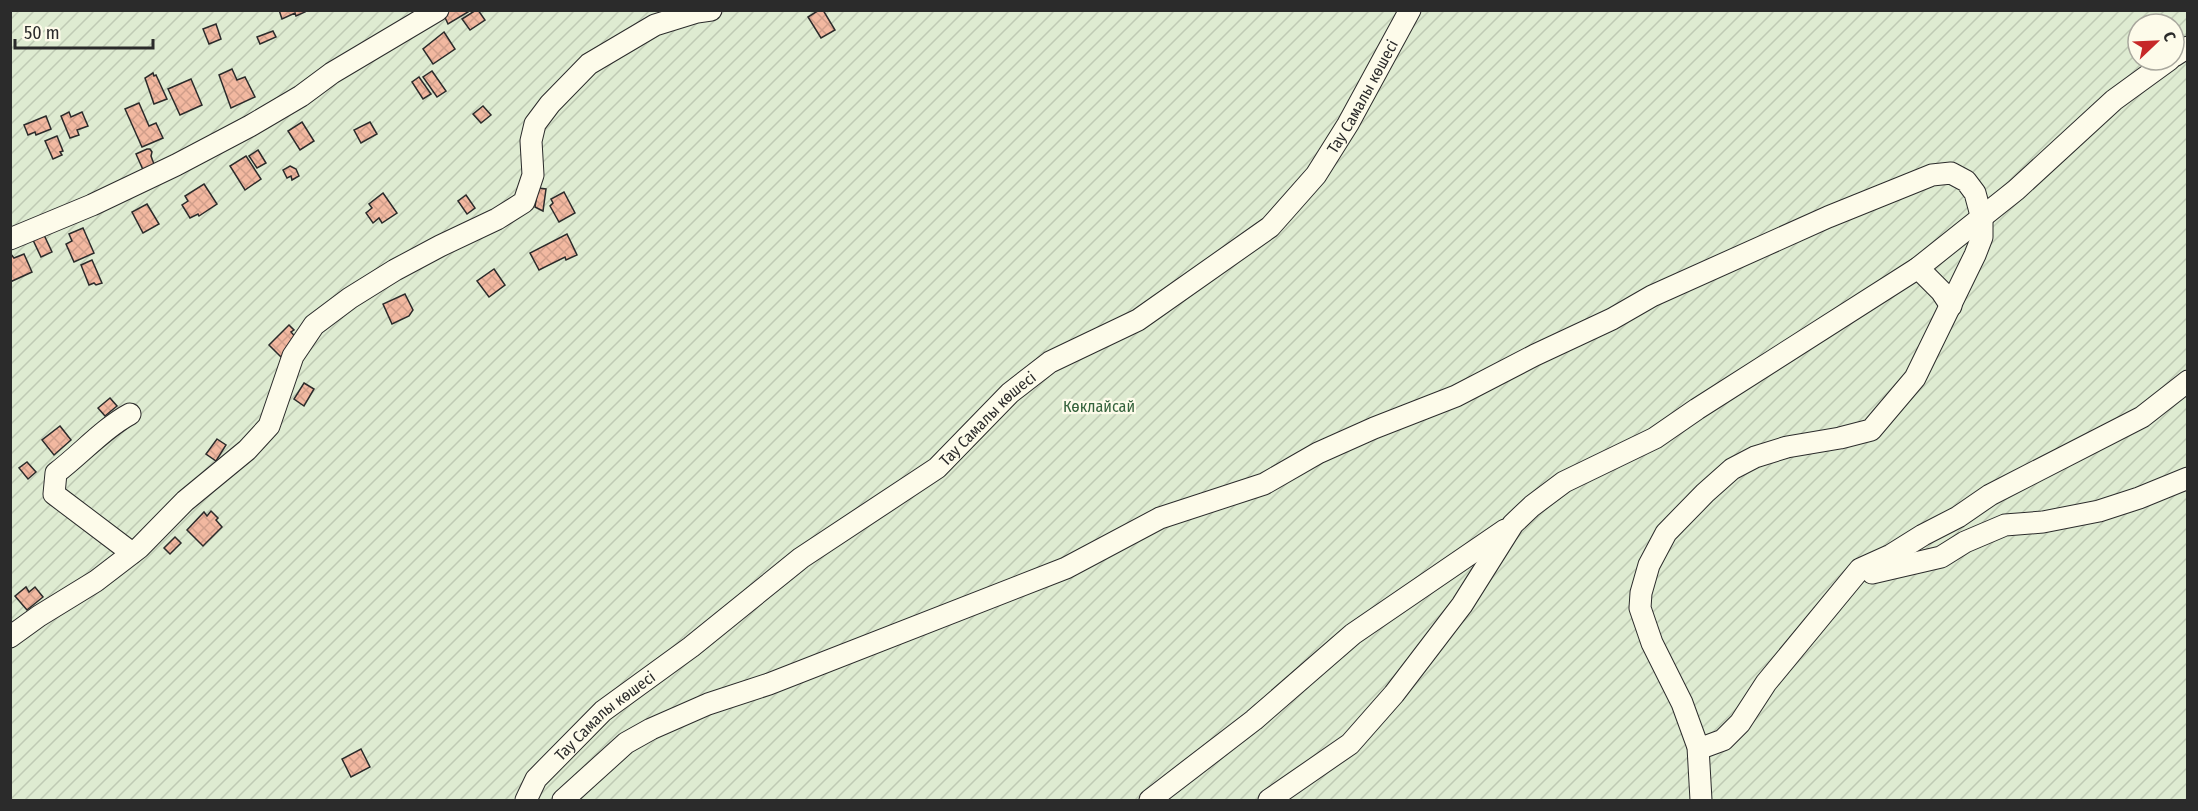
<svg xmlns="http://www.w3.org/2000/svg" width="2198" height="811" viewBox="0 0 2198 811" font-family="'Fira Sans Condensed',sans-serif">
  <style>
    .garden { fill: url(#garden-furrows); stroke: #74746e; stroke-width: 1.5; fill-rule: evenodd }
    .building { fill: url(#building-cross-hatch); stroke: #2b2b2b; stroke-width: 1.5 }
    .lines { fill: none; stroke-linecap: round; stroke-linejoin: round }
    .minor-casing { stroke: #2b2b2b; stroke-width: 23 }
    .minor { stroke: #fdfbea; stroke-width: 21 }
    .labels { text-anchor: middle; dominant-baseline: central; stroke-width: 4.5; stroke-linejoin: round; paint-order: stroke }
    .street-label { font-size: 16px; fill: #2b2b2b; stroke: #fdfbea }
    .park-label { font-size: 16px; fill: #34623c; stroke: #fdfbea }
  </style>
  <defs>
    <pattern id="garden-furrows" width="10" height="10" patternUnits="userSpaceOnUse" patternTransform="scale(1.5)"><rect width="10" height="10" fill="#deebd1"/><path d="M-1 1l2-2M0 10L10 0M9 11l2-2" fill="none" stroke="#bfcab4"/></pattern>
    <pattern id="building-cross-hatch" width="8" height="8" patternUnits="userSpaceOnUse" patternTransform="scale(1.5)"><rect width="8" height="8" fill="#f2b8a0"/><path d="M0 0l8 8M0 8l8-8" fill="none" stroke="#d09e8a"/></pattern>
  </defs>
  <rect width="100%" height="100%" fill="#fdfbea"/>
  <!-- garden -->
  <path class="garden" d="M11,11H2187V800H11ZM2138,24H2174V60H2138Z"/>
  <!-- building -->
  <g class="building">
    <polygon points="279,10 304,10 305,12 296,16 295,13 282,19"/>
    <polygon points="449,10 467,10 468,12 448,24 443,13"/>
    <polygon points="476,10 478,10 485,20 470,30 462,19"/>
    <polygon points="819,10 823,10 835,30 821,38 808,17"/>
    <polygon points="216,24 221,39 209,44 203,29"/>
    <polygon points="273,31 276,37 260,44 257,37"/>
    <polygon points="444,32 455,49 433,64 423,49"/>
    <polygon points="232,69 237,80 245,77 255,97 231,108 219,75"/>
    <polygon points="432,71 446,91 437,97 423,77"/>
    <polygon points="153,73 154,76 156,75 167,99 154,104 145,78"/>
    <polygon points="419,77 431,94 423,99 412,82"/>
    <polygon points="191,79 202,105 180,115 168,89"/>
    <polygon points="139,103 149,126 156,123 163,138 142,147 125,109"/>
    <polygon points="483,106 491,115 481,123 473,114"/>
    <polygon points="69,112 71,117 82,112 88,126 77,130 79,135 70,138 61,116"/>
    <polygon points="46,116 51,129 36,135 35,132 28,135 24,125"/>
    <polygon points="302,122 314,141 300,150 288,131"/>
    <polygon points="370,122 377,134 361,143 354,130"/>
    <polygon points="57,136 63,151 60,152 62,155 53,159 45,141"/>
    <polygon points="147,149 150,149 152,152 151,156 155,167 144,172 136,154"/>
    <polygon points="258,150 266,163 257,168 249,156"/>
    <polygon points="246,156 261,179 245,190 230,166"/>
    <polygon points="290,166 296,169 299,176 292,180 291,176 287,178 283,170"/>
    <polygon points="204,184 217,204 199,216 198,214 190,218 182,205 188,201 185,196"/>
    <polygon points="538,188 546,189 543,211 535,207"/>
    <polygon points="564,192 575,213 559,222 550,206 553,203 551,199"/>
    <polygon points="383,193 397,213 382,223 379,218 373,223 366,213 372,208 369,204"/>
    <polygon points="466,195 475,208 467,214 458,201"/>
    <polygon points="147,204 159,224 143,233 132,212"/>
    <polygon points="83,228 94,253 74,262 66,244 72,241 69,234"/>
    <polygon points="567,234 577,255 566,260 565,257 539,270 530,253"/>
    <polygon points="44,235 52,252 41,257 33,240"/>
    <polygon points="10,253 14,258 24,254 32,272 10,282"/>
    <polygon points="92,260 102,283 96,285 94,283 89,285 81,265"/>
    <polygon points="494,269 505,285 489,297 477,281"/>
    <polygon points="405,294 413,310 409,316 392,324 383,304"/>
    <polygon points="289,325 294,330 291,332 299,341 282,358 269,345"/>
    <polygon points="304,383 314,389 304,406 294,399"/>
    <polygon points="110,398 117,406 105,416 98,408"/>
    <polygon points="60,426 71,440 54,455 42,440"/>
    <polygon points="217,439 226,445 216,461 206,454"/>
    <polygon points="27,462 36,472 28,479 19,468"/>
    <polygon points="211,511 218,518 216,520 222,527 203,546 187,530 204,512 207,516"/>
    <polygon points="175,537 181,543 170,554 164,548"/>
    <polygon points="26,587 29,592 35,587 43,597 27,610 15,596"/>
    <polygon points="361,749 370,767 351,777 342,759"/>
  </g>
  <g class="lines">
    <!-- minor casing -->
    <g class="minor-casing">
      <g id="minor">
        <polyline points="2174,56 2188,47"/>
        <polyline points="10,239 92,205 176,165 250,126 301,96 332,73 438,10"/>
        <polyline points="1918,268 1941,291 1951,306"/>
        <path d="M130,414C104,428 81,454 56,473L54,494L132,553"/>
        <polyline points="1872,573 1941,557 1965,542 2005,525 2043,522 2099,511 2139,498 2188,478"/>
        <polyline points="10,637 39,616 96,581 139,548 185,501 247,450 269,426 293,356 314,325 350,298 395,270 440,246 497,219 524,202 533,175 531,141 535,124 550,104 589,64 655,25 697,12 711,10"/>
        <polyline points="1698,747 1704,747 1723,740 1740,723 1766,683 1860,569 1891,555 1923,535 1958,517 1990,495 2142,417 2188,381"/>
        <path id="s1" d="M526,800L536,779L603,711L691,647L801,558L937,468L1010,393L1050,362L1138,320L1270,227L1316,175L1348,124L1410,10"/>
        <polyline points="563,800 626,743 651,729 708,704 769,684 1066,568 1160,518 1264,484 1318,453 1374,428 1456,396 1535,355 1612,319 1652,296 1828,217 1932,175 1951,173 1966,181 1975,193 1982,219 1982,237 1975,255 1915,378 1871,430 1840,438 1787,447 1755,457 1732,469 1705,493 1666,533 1649,565 1641,593 1640,608 1652,643 1682,703 1698,747 1701,800"/>
        <polyline points="1150,800 1254,720 1353,634 1505,530"/>
        <polyline points="1269,800 1350,744 1394,694 1462,605 1513,524 1532,506 1564,482 1655,438 1697,409 1918,268 2016,190 2114,100 2169,60"/>
      </g>
    </g>
    <!-- minor -->
    <use href="#minor" class="minor"/>
  </g>
  <g class="labels">
    <!-- street labels -->
    <g class="street-label">
      <text stroke="none"><textPath href="#s1" startOffset="1107">Тау Самалы көшесі</textPath></text>
      <text stroke="none"><textPath href="#s1" startOffset="603">Тау Самалы көшесі</textPath></text>
      <text stroke="none"><textPath href="#s1" startOffset="117">Тау Самалы көшесі</textPath></text>
    </g>
    <!-- park labels -->
    <g class="park-label">
      <text x="1099" y="406">Көклайсай</text>
    </g>
  </g>
  <!-- border -->
  <rect width="2198" height="811" fill="none" stroke="#2b2b2b" stroke-width="24"/>
  <!-- north arrow -->
  <g transform="translate(2156 42) rotate(67)"><circle r="28" fill="#fdfbea" stroke="#a9a89e" stroke-width="1.5"/>
  <path d="M0-4.5L10 22L0 15L-10 22Z" fill="#c62828"/>
  <text y="-9" font-size="16" font-weight="bold" text-anchor="middle" fill="#2b2b2b">С</text>
  </g>
  <!-- scale -->
  <path d="M15 39v9h138v-9" fill="none" stroke="#2b2b2b" stroke-width="3"/>
  <text x="24" y="39" font-size="18" fill="#2b2b2b" stroke="#fdfbea" stroke-width="4.5" paint-order="stroke">50 m</text>
</svg>
